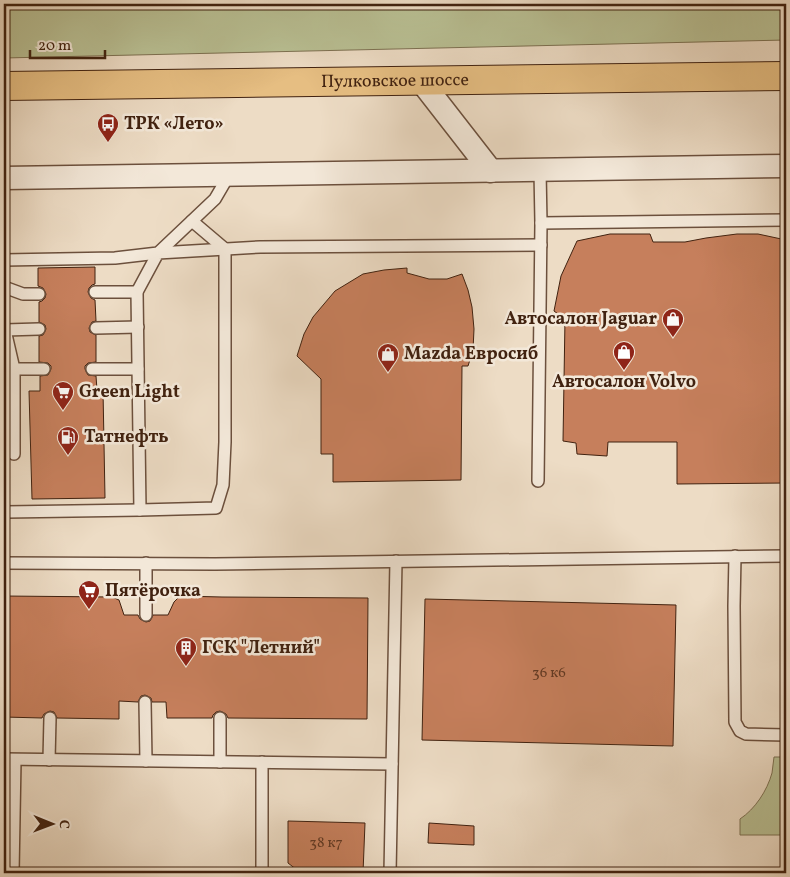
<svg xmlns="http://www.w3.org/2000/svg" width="790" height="877" viewBox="0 0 790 877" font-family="Vollkorn,serif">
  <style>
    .green { fill: #b9c094; stroke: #7d7152 }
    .building { fill: #c67f5c; stroke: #412210 }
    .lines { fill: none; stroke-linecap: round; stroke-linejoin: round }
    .service-casing { stroke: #6c503d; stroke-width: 14 }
    .minor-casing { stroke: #6c503d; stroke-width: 25 }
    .primary-casing { stroke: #412210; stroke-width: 30 }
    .service { stroke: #f3e8d9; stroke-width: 11 }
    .minor { stroke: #f3e8d9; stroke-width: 22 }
    .primary { stroke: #e6be82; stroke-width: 28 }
    .labels { text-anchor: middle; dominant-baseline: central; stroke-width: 5; stroke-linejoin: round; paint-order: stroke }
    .number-label { font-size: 15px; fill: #623923 }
    .street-label { font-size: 18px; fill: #412210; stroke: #f3e8d9 }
    .poi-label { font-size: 18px; font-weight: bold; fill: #412210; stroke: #f3e8d9; text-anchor: start }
  </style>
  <rect width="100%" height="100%" fill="#eddcc5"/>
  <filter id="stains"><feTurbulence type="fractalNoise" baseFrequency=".004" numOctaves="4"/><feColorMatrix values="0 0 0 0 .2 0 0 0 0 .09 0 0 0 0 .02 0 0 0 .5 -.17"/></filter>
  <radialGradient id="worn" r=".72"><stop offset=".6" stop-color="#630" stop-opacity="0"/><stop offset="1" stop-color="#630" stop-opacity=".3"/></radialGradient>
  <!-- green -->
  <g class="green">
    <polygon points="4,4 786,4 786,40 4,58"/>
    <path d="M774,757H786V835H740V819C755,809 767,791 772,773C773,768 773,762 774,757Z"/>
  </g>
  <!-- building -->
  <g class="building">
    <polygon points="610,234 650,234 653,242 685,242 706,238 737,234 758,234 786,240 786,483 677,484 677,442 608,442 607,456 577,454 576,443 563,441 565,319 554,311 561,276 577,241"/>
    <polygon points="95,267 95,284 92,285 89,288 88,292 91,298 95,300 96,321 92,322 89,328 90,332 96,335 96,362 88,363 85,366 85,369 88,375 96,376 97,390 103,390 105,498 32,499 29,391 40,391 40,376 48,375 51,369 51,366 48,363 39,362 39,336 43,335 46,329 45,325 39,322 39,302 42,301 45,298 46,294 43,288 38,286 38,268"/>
    <polygon points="407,268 407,273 429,279 447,279 462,274 468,290 472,307 474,329 473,350 468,366 462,366 461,480 333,482 333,454 321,454 321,379 297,356 304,334 313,317 335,291 363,274 384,270"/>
    <polygon points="4,596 112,597 119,600 124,615 138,615 140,619 146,622 150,621 153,615 168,615 174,602 180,596 222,597 368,598 367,719 228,718 226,714 220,711 216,712 213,715 212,718 167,718 166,702 152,702 151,698 145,695 141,696 138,702 119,701 119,719 57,718 54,712 50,711 44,714 42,718 4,717"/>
    <polygon points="425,599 676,605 673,746 422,740"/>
    <polygon points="288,821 365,823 363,873 301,873 288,863"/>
    <polygon points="429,823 474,826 474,845 428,843"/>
  </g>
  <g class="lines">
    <!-- service casing -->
    <g class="service-casing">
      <g id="service">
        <polyline points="541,223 786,220"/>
        <polyline points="4,260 115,258 158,253 215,199 229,175"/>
        <polyline points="4,287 23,294 39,294"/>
        <polyline points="95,292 137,292"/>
        <polyline points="4,328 5,330 39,329"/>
        <polyline points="96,328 138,327"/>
        <polyline points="5,330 14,369 44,369"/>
        <polyline points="14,369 14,454"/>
        <polyline points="92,369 138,369"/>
        <polyline points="538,481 541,223 540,171"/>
        <polyline points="4,510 6,512 140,510 216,508 223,485 225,442 225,249 192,221"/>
        <polyline points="140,510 137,292 158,253 260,247 541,245"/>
        <polyline points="735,556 734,606 735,722 740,731 746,734 786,735"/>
        <polyline points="4,563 215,564 786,556"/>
        <polyline points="146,615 146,563"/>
        <polyline points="145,702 146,761"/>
        <polyline points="4,759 392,764"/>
        <polyline points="49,760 50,718"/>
        <polyline points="220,762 220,718"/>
        <polyline points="13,873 15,760"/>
        <polyline points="262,873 262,762"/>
        <polyline points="390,873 396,561"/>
      </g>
    </g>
    <!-- minor casing -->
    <g class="minor-casing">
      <g id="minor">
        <polyline points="421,81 491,171"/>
        <polyline points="4,178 786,166"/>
      </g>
    </g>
    <!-- primary casing -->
    <g class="primary-casing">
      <g id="primary">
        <path id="s1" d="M4,86L786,76"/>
      </g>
    </g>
    <!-- service -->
    <use href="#service" class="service"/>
    <!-- minor -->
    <use href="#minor" class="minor"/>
    <!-- primary -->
    <use href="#primary" class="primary"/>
  </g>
  <!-- icons -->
  <defs>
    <g id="bus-pin" transform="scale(1.125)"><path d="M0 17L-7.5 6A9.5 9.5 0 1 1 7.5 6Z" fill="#8f2418" stroke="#f3e8d9"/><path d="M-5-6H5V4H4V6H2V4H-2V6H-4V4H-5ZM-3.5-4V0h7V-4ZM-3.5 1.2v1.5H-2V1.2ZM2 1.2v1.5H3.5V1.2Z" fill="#fff"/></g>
    <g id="shop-pin" transform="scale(1.125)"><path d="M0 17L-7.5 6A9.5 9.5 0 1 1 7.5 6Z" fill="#8f2418" stroke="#f3e8d9"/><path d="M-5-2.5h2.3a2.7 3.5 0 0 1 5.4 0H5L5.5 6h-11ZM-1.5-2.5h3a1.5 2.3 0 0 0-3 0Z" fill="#fff"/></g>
    <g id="supermarket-pin" transform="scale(1.125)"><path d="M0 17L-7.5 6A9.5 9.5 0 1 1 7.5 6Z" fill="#8f2418" stroke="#f3e8d9"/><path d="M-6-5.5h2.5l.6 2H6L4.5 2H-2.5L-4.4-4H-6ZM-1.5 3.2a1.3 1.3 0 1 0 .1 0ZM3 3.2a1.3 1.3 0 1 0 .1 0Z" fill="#fff"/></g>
    <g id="fuel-pin" transform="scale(1.125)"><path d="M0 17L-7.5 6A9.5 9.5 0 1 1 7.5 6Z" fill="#8f2418" stroke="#f3e8d9"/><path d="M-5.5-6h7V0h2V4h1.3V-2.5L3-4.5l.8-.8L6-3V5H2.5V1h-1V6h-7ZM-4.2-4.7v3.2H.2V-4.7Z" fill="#fff"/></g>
    <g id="building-pin" transform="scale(1.125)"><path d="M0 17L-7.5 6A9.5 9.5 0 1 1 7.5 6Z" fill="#8f2418" stroke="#f3e8d9"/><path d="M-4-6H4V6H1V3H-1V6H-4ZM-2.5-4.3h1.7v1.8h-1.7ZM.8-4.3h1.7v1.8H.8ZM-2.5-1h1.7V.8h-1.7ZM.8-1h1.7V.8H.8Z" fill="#fff"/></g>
  </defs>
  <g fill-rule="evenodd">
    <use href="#bus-pin" x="108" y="124"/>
    <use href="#shop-pin" x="673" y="319"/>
    <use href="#shop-pin" x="624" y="352"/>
    <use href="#shop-pin" x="388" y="354"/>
    <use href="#supermarket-pin" x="63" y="392"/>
    <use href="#fuel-pin" x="68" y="437"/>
    <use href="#supermarket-pin" x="89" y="591"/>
    <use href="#building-pin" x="186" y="648"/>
  </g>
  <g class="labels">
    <!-- number labels -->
    <g class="number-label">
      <text x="549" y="673">36 к6</text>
      <text x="326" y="843">38 к7</text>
    </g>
    <!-- street labels -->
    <g class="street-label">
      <text stroke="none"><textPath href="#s1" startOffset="391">Пулковское шоссе</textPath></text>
    </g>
    <!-- poi labels -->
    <g class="poi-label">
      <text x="124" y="124">ТРК «Лето»</text>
      <text x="657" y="319" text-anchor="end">Автосалон Jaguar</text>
      <text x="404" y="354">Mazda Евросиб</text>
      <text x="624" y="382" text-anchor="middle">Автосалон Volvo</text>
      <text x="79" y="392">Green Light</text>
      <text x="84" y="437">Татнефть</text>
      <text x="105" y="591">Пятёрочка</text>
      <text x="202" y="648">ГСК "Летний"</text>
    </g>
  </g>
  <!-- margin -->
  <rect width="790" height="877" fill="none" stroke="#eddcc5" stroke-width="20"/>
  <rect x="5" y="5" width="780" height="867" fill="none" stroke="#412210" stroke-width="2.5"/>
  <rect x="10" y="10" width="770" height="857" fill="none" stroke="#412210"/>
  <!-- north arrow -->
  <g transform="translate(52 824) rotate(91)" stroke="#f3e8d9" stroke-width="4" paint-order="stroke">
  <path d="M0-4L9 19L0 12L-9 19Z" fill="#412210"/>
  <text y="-8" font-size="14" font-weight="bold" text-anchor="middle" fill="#412210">С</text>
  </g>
  <!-- scale -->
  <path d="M30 50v8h75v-8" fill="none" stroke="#412210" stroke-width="2.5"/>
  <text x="38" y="50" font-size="15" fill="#412210" stroke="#f3e8d9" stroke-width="4" paint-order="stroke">20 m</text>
  <rect width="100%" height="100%" filter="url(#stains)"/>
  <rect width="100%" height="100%" fill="url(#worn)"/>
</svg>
